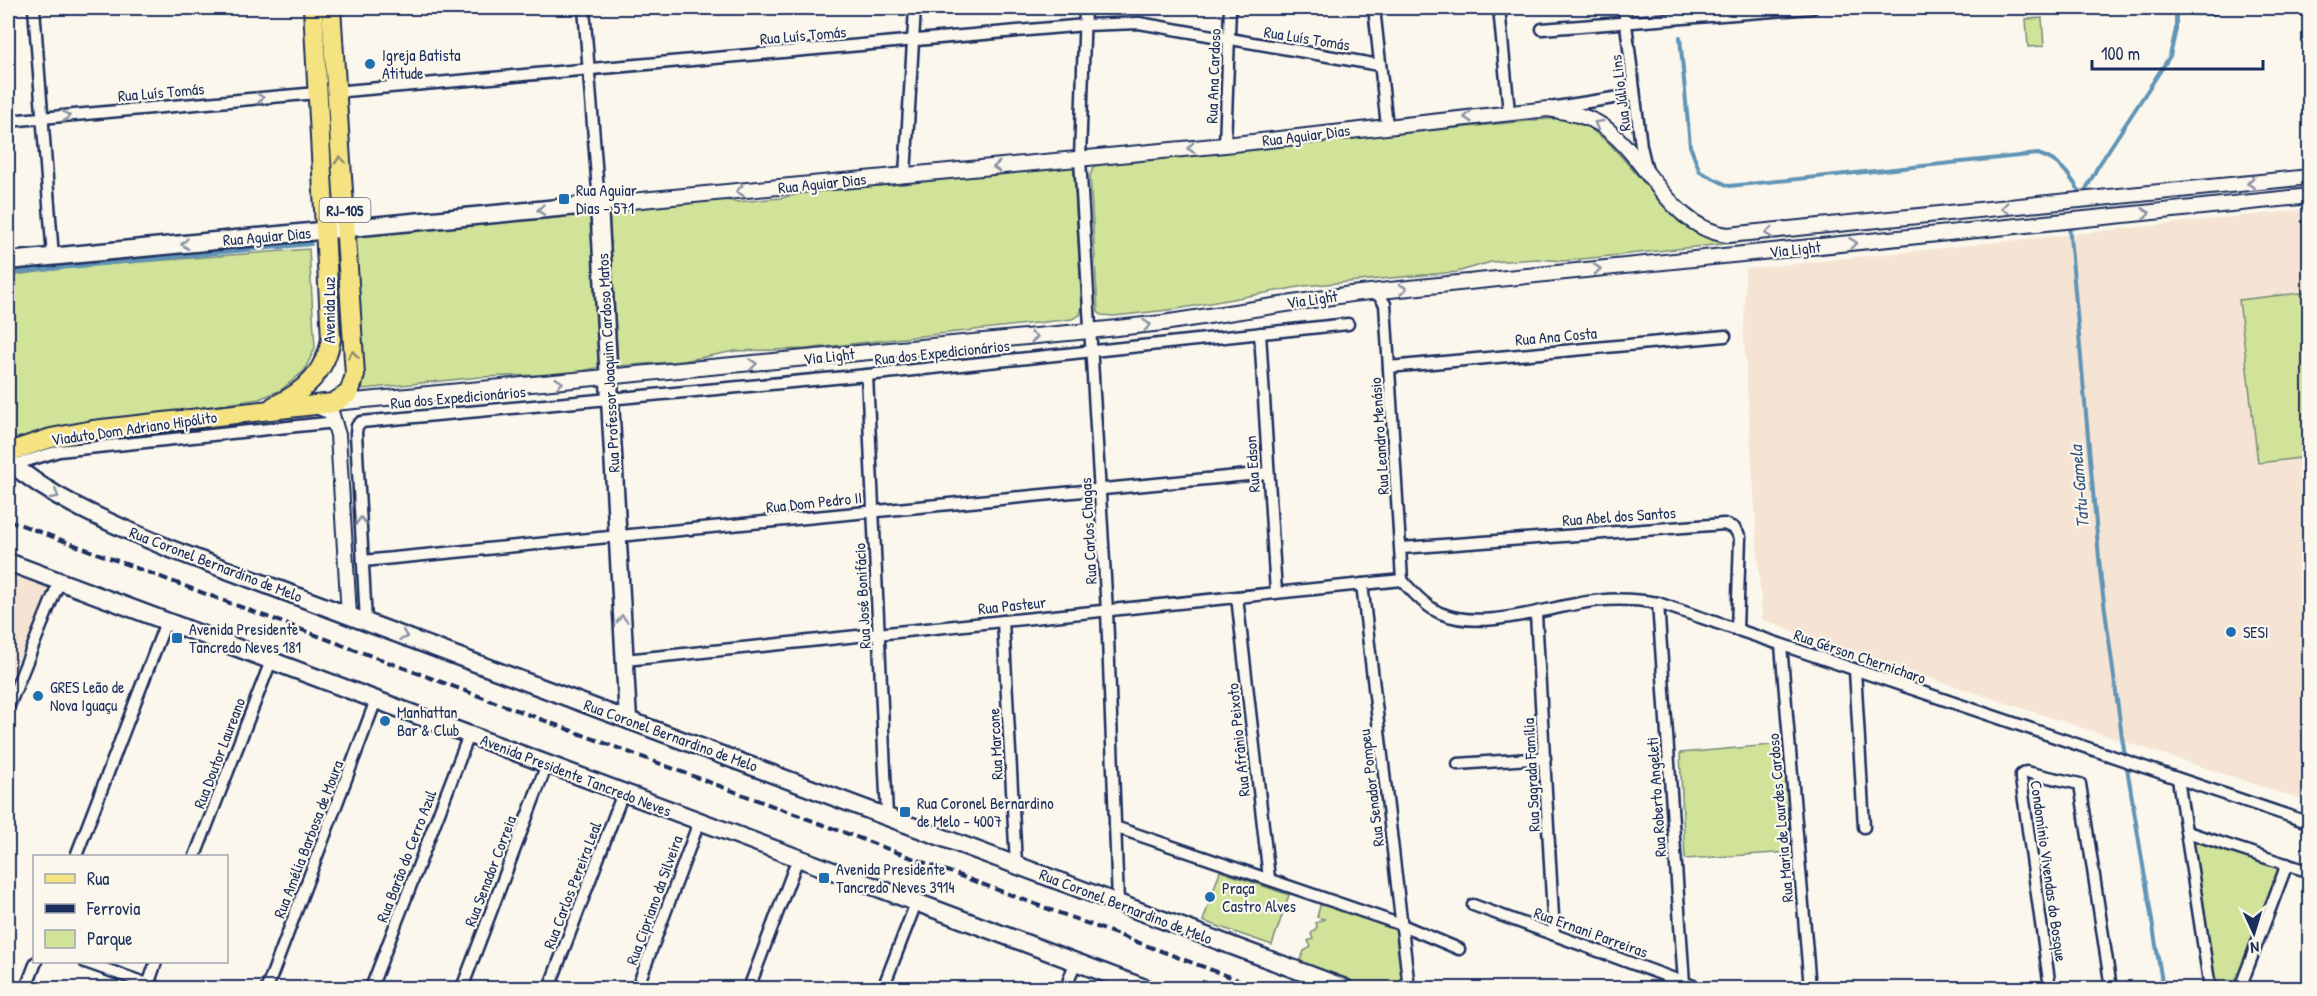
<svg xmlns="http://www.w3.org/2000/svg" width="2317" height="996" viewBox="0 0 2317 996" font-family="'Patrick Hand',sans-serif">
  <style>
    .built { fill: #f5e4d3 }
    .green { fill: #d0e398; stroke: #76897b; stroke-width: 1.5 }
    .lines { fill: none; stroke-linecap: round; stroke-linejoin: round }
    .stream { stroke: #6194b6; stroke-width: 4 }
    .minor-casing { stroke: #1b2f5e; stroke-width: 15 }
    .tertiary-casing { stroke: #1b2f5e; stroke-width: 18 }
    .secondary-casing { stroke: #1b2f5e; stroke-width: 21 }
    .primary-casing { stroke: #1b2f5e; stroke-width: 22 }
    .minor { stroke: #fbf7ec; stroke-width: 10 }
    .tertiary { stroke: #fbf7ec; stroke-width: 14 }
    .secondary { stroke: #fbf7ec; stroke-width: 16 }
    .primary { stroke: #f5e382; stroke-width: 18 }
    .rail { stroke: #1b2f5e; stroke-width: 4; stroke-dasharray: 9 4.5; stroke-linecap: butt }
    .oneway { stroke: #8b93a5 }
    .oneway2 { stroke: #888970 }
    .poi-dot { fill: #1f6fb2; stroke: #fbf7ec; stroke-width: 2 }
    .labels { text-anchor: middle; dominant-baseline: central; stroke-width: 4.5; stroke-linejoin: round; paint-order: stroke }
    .shield { fill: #fbf7ec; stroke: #5e6b89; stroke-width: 1.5 }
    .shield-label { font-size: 15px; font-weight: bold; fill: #1b2f5e }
    .street-label { font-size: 16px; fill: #1b2f5e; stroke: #fbf7ec }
    .poi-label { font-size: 16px; fill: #1b2f5e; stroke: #fbf7ec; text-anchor: start }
    .water-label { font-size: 18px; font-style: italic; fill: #385983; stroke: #fbf7ec }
  </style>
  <rect width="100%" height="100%" fill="#fbf7ec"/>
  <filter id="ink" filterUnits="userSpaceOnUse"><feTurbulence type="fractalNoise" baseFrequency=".0167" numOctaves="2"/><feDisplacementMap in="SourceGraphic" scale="12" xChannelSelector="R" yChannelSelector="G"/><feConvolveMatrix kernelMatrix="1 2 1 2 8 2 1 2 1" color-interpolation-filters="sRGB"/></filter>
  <g filter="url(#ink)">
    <!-- built -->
    <g class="built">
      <polygon points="2309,209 2309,802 1814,640 1762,619 1744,337 1745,269"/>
      <polygon points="8,569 51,587 8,684"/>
    </g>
    <!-- green -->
    <g class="green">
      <polygon points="2042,18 2044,46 2028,47 2026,19"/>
      <polygon points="1559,118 1584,124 1610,144 1679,222 1707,238 1732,243 1563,261 1537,259 1491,262 1457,272 1304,286 1177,309 1114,316 1101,315 1098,312 1090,176 1093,168 1100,163"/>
      <polygon points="1072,165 1074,170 1082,307 1080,315 1072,319 806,349 735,351 683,361 618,366 609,216 613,209 715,198 736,202 781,198 825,188"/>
      <polygon points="590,212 600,367 569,374 480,377 363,389 353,234"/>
      <polygon points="309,249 315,348 304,371 281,390 259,399 80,426 8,441 8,276 75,267"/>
      <polygon points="2309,292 2309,457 2258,463 2239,300"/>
      <polygon points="1783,744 1791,852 1685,859 1680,753"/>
      <polygon points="2190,835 2282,866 2238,988 2211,988"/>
      <polygon points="1220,871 1289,895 1272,945 1203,921"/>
      <polygon points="1321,902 1396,928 1403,988 1359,988 1298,965 1304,951 1311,947 1308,941 1313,939 1311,934 1317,927 1316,923 1324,919 1317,917"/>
    </g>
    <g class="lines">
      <!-- stream -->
      <g class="stream">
        <path d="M1680,37L1690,146L1700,172L1729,186L2038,154C2060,161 2068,173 2080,192L2079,197"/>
        <polyline points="2082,197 2097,168 2170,56 2176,29 2176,8"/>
        <polyline points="2069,225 2101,580 2122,737 2163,988"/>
        <polyline points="8,273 311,244"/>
      </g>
      <!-- minor casing -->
      <g class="minor-casing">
        <g id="minor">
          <polyline points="34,8 53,257"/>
          <polyline points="584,8 599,204"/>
          <polyline points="1085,8 1080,159 1107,611 1118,902"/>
          <polyline points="1374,8 1387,126"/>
          <polyline points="1499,8 1509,112"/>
          <polyline points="1624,8 1641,146 1647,171"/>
          <polyline points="2194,8 2213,8"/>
          <polyline points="1542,29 1812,8"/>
          <polyline points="334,92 1085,25 1139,23 1379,65"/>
          <polyline points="1550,108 1620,97 1634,90"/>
          <polyline points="8,121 317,93"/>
          <polyline points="1225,145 1230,8"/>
          <polyline points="905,175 915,8"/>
          <polyline points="1376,292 1385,304 1402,580"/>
          <polyline points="1260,333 1276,593"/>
          <polyline points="1389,367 1725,336"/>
          <polyline points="867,375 887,816"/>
          <polyline points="13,465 59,451 336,422"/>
          <polyline points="1402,548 1724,524 1734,528 1740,537 1737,630"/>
          <polyline points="363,561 1268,473"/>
          <path d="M1402,580C1413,593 1425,606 1440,613C1480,630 1536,611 1576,604C1604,598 1630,598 1658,603L2310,823"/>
          <polyline points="1362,584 1409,988"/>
          <polyline points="1237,597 1269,878"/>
          <polyline points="1658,603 1684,983 1682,988"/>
          <polyline points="1536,614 1554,934"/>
          <polyline points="1003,621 1016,864"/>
          <polyline points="366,622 356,433 357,426 361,422 867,375 1348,324"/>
          <polyline points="1781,645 1810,988"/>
          <polyline points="625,660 1402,580"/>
          <polyline points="1855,670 1864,827"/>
          <polyline points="8,708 59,582"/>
          <polyline points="1458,764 1545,758"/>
          <polyline points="2178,779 2210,988"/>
          <polyline points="1115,827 1402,925 1459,949"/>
          <polyline points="2187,832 2310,872"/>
          <polyline points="76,856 166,622"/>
          <polyline points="195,856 271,661"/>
          <polyline points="1473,905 1699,988"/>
          <polyline points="85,962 159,988"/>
          <polyline points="26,988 36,962"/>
          <polyline points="147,988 156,962"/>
          <polyline points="267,988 376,700"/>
          <polyline points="371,988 469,735"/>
          <polyline points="462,988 547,764"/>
          <polyline points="549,988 623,793"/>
          <polyline points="637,988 699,822"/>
          <polyline points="749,988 798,858"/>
          <polyline points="883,988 916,903"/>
          <polyline points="1066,988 1075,963"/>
          <polyline points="2050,988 2021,779 2021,775 2026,772 2080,784 2111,988"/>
          <polyline points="2240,988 2287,864"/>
        </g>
      </g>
      <!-- tertiary casing -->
      <g class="tertiary-casing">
        <g id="tertiary">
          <path d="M599,204L1225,145L1548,109C1569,112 1591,116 1608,130C1649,162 1671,228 1728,235L2310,177"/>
          <polyline points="334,403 1089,331 1163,323 1351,294 2310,196"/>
          <polyline points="316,406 331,412 338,435 349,615"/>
        </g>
      </g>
      <!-- secondary casing -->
      <g class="secondary-casing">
        <g id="secondary">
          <polyline points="8,261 599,204 628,720"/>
          <path d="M8,461C55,501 111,523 168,548L1345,988"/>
          <polyline points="8,562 1145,988"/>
        </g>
      </g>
      <!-- primary casing -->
      <g class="primary-casing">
        <g id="primary">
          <path d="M274,406C303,393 326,371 331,339L313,8"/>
          <polyline points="8,452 51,438 93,430 333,403 349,393 355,375 331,8"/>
        </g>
      </g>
      <!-- minor -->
      <use href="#minor" class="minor"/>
      <!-- tertiary -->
      <use href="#tertiary" class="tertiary"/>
      <!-- secondary -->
      <use href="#secondary" class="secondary"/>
      <!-- primary -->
      <use href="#primary" class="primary"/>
      <!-- rail -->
      <polyline class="rail" points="8,520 1260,988"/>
    </g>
    <!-- one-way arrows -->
    <defs><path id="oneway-chevron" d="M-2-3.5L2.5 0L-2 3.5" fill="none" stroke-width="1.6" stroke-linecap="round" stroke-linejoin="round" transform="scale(1.5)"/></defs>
    <g class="oneway">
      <use href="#oneway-chevron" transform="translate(260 98) rotate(-5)"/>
      <use href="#oneway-chevron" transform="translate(66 116) rotate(-5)"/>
      <use href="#oneway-chevron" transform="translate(1468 117) rotate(174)"/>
      <use href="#oneway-chevron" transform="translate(1598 124) rotate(-150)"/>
      <use href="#oneway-chevron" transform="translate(1191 148) rotate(174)"/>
      <use href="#oneway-chevron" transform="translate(997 167) rotate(175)"/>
      <use href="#oneway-chevron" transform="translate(2251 183) rotate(174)"/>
      <use href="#oneway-chevron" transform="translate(740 191) rotate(174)"/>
      <use href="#oneway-chevron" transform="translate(2005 208) rotate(174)"/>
      <use href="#oneway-chevron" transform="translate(541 210) rotate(175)"/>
      <use href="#oneway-chevron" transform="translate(2146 213) rotate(-6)"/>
      <use href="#oneway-chevron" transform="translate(1769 233) rotate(174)"/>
      <use href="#oneway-chevron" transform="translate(1853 243) rotate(-6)"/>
      <use href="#oneway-chevron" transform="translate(185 244) rotate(175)"/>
      <use href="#oneway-chevron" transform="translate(1597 269) rotate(-6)"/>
      <use href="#oneway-chevron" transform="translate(1403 289) rotate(-6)"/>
      <use href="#oneway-chevron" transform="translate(1147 325) rotate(-6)"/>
      <use href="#oneway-chevron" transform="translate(1034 337) rotate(-5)"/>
      <use href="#oneway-chevron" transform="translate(753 364) rotate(-6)"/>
      <use href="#oneway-chevron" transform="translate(559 383) rotate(-5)"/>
      <use href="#oneway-chevron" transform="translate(55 495) rotate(31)"/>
      <use href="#oneway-chevron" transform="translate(361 521) rotate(-93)"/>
      <use href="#oneway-chevron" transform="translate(622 619) rotate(-93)"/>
      <use href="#oneway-chevron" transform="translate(404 636) rotate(20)"/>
    </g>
    <g class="oneway2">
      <use href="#oneway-chevron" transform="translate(340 160) rotate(-95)"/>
      <use href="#oneway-chevron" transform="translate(353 355) rotate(-93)"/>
    </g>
  </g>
  <!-- markers -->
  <g class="poi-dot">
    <circle cx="370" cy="64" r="6"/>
    <rect x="558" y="193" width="12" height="12" rx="3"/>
    <circle cx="2231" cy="632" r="6"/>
    <rect x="171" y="632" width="12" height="12" rx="3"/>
    <circle cx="38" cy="696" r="6"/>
    <circle cx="385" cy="721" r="6"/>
    <rect x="899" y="806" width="12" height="12" rx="3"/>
    <rect x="818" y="872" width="12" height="12" rx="3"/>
    <circle cx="1210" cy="897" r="6"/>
  </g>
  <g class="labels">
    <!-- shield labels -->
    <rect class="shield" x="319.5" y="198" width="51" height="24" rx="4.5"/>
    <g class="shield-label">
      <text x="345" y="210">RJ-105</text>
    </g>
    <!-- street labels -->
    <g class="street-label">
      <text transform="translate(803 35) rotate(-5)">Rua Luís Tomás</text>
      <text transform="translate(1307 38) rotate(9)">Rua Luís Tomás</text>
      <text transform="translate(1213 76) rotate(-88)">Rua Ana Cardoso</text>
      <text transform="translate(161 92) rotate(-5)">Rua Luís Tomás</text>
      <text transform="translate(1620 93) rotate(-97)">Rua Júlio Lins</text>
      <text transform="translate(1306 135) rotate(-7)">Rua Aguiar Dias</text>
      <text transform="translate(822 183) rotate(-6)">Rua Aguiar Dias</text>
      <text transform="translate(267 236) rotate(-5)">Rua Aguiar Dias</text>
      <text transform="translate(1795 249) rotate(-6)">Via Light</text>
      <text transform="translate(1312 299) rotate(-8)">Via Light</text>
      <text transform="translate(329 310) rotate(-90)">Avenida Luz</text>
      <text transform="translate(1556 336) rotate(-5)">Rua Ana Costa</text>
      <text transform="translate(942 352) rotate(-6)">Rua dos Expedicionários</text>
      <text transform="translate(829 356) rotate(-6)">Via Light</text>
      <text transform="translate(608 363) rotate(-93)">Rua Professor Joaquim Cardoso Matos</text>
      <text transform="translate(458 397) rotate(-5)">Rua dos Expedicionários</text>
      <text transform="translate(134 428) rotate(-8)">Viaduto Dom Adriano Hipólito</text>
      <text transform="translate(1379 436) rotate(-94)">Rua Leandro Menásio</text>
      <text transform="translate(1252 464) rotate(-94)">Rua Edson</text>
      <text transform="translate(814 502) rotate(-6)">Rua Dom Pedro II</text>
      <text transform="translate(1619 516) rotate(-4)">Rua Abel dos Santos</text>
      <text transform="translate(1088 531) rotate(-93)">Rua Carlos Chagas</text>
      <text transform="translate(216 564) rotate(21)">Rua Coronel Bernardino de Melo</text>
      <text transform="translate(862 596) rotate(-93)">Rua José Bonifácio</text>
      <text transform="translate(1012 605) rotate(-6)">Rua Pasteur</text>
      <text transform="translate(1860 656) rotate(19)">Rua Gérson Chernicharo</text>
      <text transform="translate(671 735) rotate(20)">Rua Coronel Bernardino de Melo</text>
      <text transform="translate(1238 740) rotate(-96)">Rua Afrânio Peixoto</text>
      <text transform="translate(995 744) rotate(-93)">Rua Marcone</text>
      <text transform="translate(219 753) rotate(-69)">Rua Doutor Laureano</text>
      <text transform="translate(576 775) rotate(21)">Avenida Presidente Tancredo Neves</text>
      <text transform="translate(1531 775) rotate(-93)">Rua Sagrada Família</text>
      <text transform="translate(1371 788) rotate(-97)">Rua Senador Pompeu</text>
      <text transform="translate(1656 797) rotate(-94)">Rua Roberto Angeleti</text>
      <text transform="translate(1780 818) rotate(-95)">Rua Maria de Lourdes Cardoso</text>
      <text transform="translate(308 839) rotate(-69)">Rua Amélia Barbosa de Moura</text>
      <text transform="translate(406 856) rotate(-69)">Rua Barão do Cerro Azul</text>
      <text transform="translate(490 871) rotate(-69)">Rua Senador Correia</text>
      <text transform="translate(2049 871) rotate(82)">Condomínio Vivendas do Bosque</text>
      <text transform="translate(572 885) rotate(-69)">Rua Carlos Pereira Leal</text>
      <text transform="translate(654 900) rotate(-70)">Rua Cipriano da Silveira</text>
      <text transform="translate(1126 906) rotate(21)">Rua Coronel Bernardino de Melo</text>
      <text transform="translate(1591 932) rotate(20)">Rua Ernani Parreiras</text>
    </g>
    <!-- poi labels -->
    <g class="poi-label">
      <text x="382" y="55">Igreja Batista<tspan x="382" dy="18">Atitude</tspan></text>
      <text x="576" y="190">Rua Aguiar<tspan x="576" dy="18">Dias - 571</tspan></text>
      <text x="189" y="629">Avenida Presidente<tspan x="189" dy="18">Tancredo Neves 181</tspan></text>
      <text x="2243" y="632">SESI</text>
      <text x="50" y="687">GRES Leão de<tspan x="50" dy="18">Nova Iguaçu</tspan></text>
      <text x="397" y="712">Manhattan<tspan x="397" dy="18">Bar &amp; Club</tspan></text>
      <text x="917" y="803">Rua Coronel Bernardino<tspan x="917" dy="18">de Melo - 4007</tspan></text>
      <text x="836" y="869">Avenida Presidente<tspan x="836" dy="18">Tancredo Neves 3914</tspan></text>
      <text x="1222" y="888">Praça<tspan x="1222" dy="18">Castro Alves</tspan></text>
    </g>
    <!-- water labels -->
    <g class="water-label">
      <text transform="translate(2079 487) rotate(-95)">Tatu-Gamela</text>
    </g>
  </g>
  <!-- margin -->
  <rect width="2317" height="996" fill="none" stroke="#fbf7ec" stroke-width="30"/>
  <rect x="15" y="15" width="2287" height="966" fill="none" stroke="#1b2f5e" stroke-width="2" filter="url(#ink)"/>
  <!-- legend -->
  <rect x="33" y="855" width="195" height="108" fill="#fbf7ec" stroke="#a1a7b3" stroke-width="1.5"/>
  <rect x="45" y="874" width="30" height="9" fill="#f5e382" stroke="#a1a7b3" stroke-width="1.5"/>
  <text x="87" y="885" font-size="18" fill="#1b2f5e">Rua</text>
  <rect x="45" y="904" width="30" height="9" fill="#1b2f5e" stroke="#a1a7b3" stroke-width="1.5"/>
  <text x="87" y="915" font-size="18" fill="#1b2f5e">Ferrovia</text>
  <rect x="45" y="930" width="30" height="18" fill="#d0e398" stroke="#a1a7b3" stroke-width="1.5"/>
  <text x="87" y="945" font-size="18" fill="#1b2f5e">Parque</text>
  <!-- north arrow -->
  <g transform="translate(2254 933) rotate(176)" stroke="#fbf7ec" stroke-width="4.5" paint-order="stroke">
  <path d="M0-4.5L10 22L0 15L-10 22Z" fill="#1b2f5e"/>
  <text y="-9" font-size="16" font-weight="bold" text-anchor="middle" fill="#1b2f5e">N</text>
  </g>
  <!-- scale -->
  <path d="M2092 60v9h171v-9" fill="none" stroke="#1b2f5e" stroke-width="3"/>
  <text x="2101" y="60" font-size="18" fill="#1b2f5e" stroke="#fbf7ec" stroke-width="4.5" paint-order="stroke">100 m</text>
</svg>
